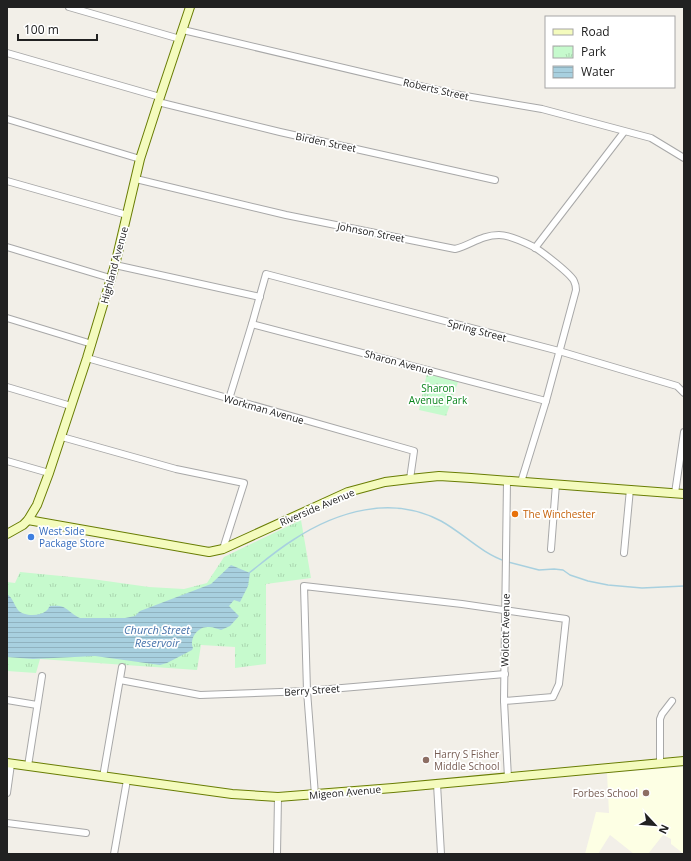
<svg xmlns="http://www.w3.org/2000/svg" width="691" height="861" viewBox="0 0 691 861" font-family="'Open Sans',sans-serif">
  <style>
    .education { fill: #fdffe4 }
    .park { fill: url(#park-tufts) }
    .water { fill: url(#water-rules) }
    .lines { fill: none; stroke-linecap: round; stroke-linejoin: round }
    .stream { stroke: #a8d0df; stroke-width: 1.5 }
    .street-casing { stroke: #a8a8a8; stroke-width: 8 }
    .secondary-casing { stroke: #697d04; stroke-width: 10 }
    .street { stroke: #fff; stroke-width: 6 }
    .secondary { stroke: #f4fbbd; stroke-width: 8 }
    .food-dot { fill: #e8710a; stroke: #fff; stroke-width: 1.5 }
    .shop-dot { fill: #3f7fe0; stroke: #fff; stroke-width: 1.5 }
    .education-dot { fill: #8d6e63; stroke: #fff; stroke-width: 1.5 }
    .labels { text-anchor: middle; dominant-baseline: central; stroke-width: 3.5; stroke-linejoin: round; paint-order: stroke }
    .street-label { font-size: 10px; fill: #212121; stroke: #fff }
    .park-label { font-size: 10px; fill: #0a841c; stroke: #fff }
    .food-label { font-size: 10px; fill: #c56008; stroke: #fff; text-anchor: start }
    .shop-label { font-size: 10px; fill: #366cbe; stroke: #fff; text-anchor: start }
    .education-label { font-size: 10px; fill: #785e54; stroke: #fff; text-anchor: start }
    .water-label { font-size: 11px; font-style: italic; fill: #4874ac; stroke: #fff }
  </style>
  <defs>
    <pattern id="park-tufts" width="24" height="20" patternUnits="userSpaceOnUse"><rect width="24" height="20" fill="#c6facd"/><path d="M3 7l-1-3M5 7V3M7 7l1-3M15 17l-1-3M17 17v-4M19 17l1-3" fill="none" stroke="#aad6b0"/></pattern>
    <pattern id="water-rules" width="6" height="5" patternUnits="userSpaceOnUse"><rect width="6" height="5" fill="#a8d0df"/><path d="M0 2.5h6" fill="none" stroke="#90b2bf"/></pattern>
  </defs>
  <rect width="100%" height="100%" fill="#f2efe8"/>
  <!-- education -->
  <polygon class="education" points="684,767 684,854 671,844 671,839 663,835 648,854 634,854 610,835 598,854 585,854 596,812 609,813 607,773"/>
  <!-- park -->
  <g class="park">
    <polygon points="427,373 458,382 446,416 419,410"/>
    <polygon points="301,520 311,578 266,584 266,664 235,668 235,647 201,645 197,670 40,659 36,673 7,671 7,582 15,583 20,572 92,579 149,587 184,589 207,583 224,557"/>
  </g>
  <!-- water -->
  <path class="water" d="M231,565L250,573L248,586L240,602L234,600L229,606L239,616L230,626L221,630C217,629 214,627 209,627C198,626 189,638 193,648L192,650L167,663L160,665L95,656L33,659L7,657V594C13,598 14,605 18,610C23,616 39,617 46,611C48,610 48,608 50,606C67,604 66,611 80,618H125L135,616L140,611L148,608L211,584Z"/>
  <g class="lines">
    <!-- stream -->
    <g class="stream">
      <polyline points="508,562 539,570 554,569 563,570 570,575 588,581 608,585 642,588 684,586"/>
      <path d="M249,573C263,562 277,550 293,540C337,511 392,495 441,521C463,533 481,553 505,561"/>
    </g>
    <!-- street casing -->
    <g class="street-casing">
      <g id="street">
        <polyline points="69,7 180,39"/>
        <polyline points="183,30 454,94 542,109 651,138 684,158"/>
        <polyline points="7,53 160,97"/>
        <polyline points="158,102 280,132 495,180"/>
        <polyline points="7,119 140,159"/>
        <path d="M136,179L286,215L455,249C471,245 481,235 499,235C509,235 524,242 534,247C541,251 571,274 574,281C575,283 576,287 576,290L546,401L521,482"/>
        <polyline points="7,181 127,215"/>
        <polyline points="7,247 110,278"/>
        <polyline points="535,248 624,132"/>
        <polyline points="115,265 260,297"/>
        <polyline points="7,318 92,344"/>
        <polyline points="252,324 546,401"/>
        <polyline points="87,358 414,451 410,479"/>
        <polyline points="7,387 71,406"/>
        <polyline points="229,399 252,324 266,274 559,351 677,386 684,393"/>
        <polyline points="62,437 176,469 244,483 223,549"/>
        <polyline points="7,461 49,473"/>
        <polyline points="507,481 504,701 508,778"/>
        <polyline points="675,493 684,432"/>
        <polyline points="551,549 556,484"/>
        <polyline points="624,553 630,489"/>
        <polyline points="120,680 200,695 307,691 505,674"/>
        <polyline points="7,700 37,705"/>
        <polyline points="660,763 660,719 662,714 672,701"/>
        <polyline points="28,766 42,676"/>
        <polyline points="103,777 122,667"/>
        <polyline points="437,784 441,854"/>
        <polyline points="7,793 11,764"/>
        <polyline points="315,795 307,691 304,586 462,604 566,619 559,684 553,697 504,701"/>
        <polyline points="7,823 86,833"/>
        <polyline points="114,854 127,780"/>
        <polyline points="277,854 278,797"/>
      </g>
    </g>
    <!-- secondary casing -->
    <g class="secondary-casing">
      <g id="secondary">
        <polyline points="28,520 209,552 223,549 348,492 385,482 410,479 439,476 471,478 684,494"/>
        <polyline points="7,534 23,525 28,520 37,505 49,473 87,358 115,265 140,159 160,97 190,7"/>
        <polyline points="7,763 232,794 278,797 393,788 684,761"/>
      </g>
    </g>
    <!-- street -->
    <use href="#street" class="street"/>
    <!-- secondary -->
    <use href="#secondary" class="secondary"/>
  </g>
  <!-- markers -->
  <circle class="food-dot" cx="515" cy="514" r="4"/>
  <circle class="shop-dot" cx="31" cy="537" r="4"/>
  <g class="education-dot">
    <circle cx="426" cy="760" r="4"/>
    <circle cx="646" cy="793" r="4"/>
  </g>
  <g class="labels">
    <!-- street labels -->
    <g class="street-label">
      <text transform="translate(436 89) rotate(13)">Roberts Street</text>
      <text transform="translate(326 142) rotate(12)">Birden Street</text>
      <text transform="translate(371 232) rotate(11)">Johnson Street</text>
      <text transform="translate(114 265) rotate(-75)">Highland Avenue</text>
      <text transform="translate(477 330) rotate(15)">Spring Street</text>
      <text transform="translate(399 362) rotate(15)">Sharon Avenue</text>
      <text transform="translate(264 409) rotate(16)">Workman Avenue</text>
      <text transform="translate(317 507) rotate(-23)">Riverside Avenue</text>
      <text transform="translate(505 630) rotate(-89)">Wolcott Avenue</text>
      <text transform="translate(312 690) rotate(-4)">Berry Street</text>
      <text transform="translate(345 792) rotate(-5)">Migeon Avenue</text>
    </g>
    <!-- park labels -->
    <g class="park-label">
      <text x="438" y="388">Sharon<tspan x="438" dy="12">Avenue Park</tspan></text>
    </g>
    <!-- food labels -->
    <g class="food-label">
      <text x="523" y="514">The Winchester</text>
    </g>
    <!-- shop labels -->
    <g class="shop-label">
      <text x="39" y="531">West Side<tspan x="39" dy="12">Package Store</tspan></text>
    </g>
    <!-- education labels -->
    <g class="education-label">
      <text x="434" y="754">Harry S Fisher<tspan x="434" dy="12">Middle School</tspan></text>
      <text x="638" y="793" text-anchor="end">Forbes School</text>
    </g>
    <!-- water labels -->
    <g class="water-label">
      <text x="157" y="629">Church Street<tspan x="157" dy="13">Reservoir</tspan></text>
    </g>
  </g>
  <!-- border -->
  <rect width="691" height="861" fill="none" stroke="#212121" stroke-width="16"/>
  <!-- legend -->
  <rect x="545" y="16" width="130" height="72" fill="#ffffff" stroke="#a6a6a6"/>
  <rect x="553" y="29" width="20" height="6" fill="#f4fbbd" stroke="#a6a6a6"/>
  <text x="581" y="36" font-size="12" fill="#212121">Road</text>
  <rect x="553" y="46" width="20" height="12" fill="url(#park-tufts)" stroke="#a6a6a6"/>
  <text x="581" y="56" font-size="12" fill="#212121">Park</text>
  <rect x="553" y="66" width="20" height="12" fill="url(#water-rules)" stroke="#a6a6a6"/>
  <text x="581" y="76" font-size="12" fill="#212121">Water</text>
  <!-- north arrow -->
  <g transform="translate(655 825) rotate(116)" stroke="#ffffff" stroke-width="3" paint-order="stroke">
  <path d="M0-3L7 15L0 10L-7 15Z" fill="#212121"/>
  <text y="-6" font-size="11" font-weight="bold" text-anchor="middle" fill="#212121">N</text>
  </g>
  <!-- scale -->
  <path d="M18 34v6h79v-6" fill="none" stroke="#212121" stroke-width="2"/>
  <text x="24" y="34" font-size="12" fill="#212121" stroke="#ffffff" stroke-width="3" paint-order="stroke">100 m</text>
</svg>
